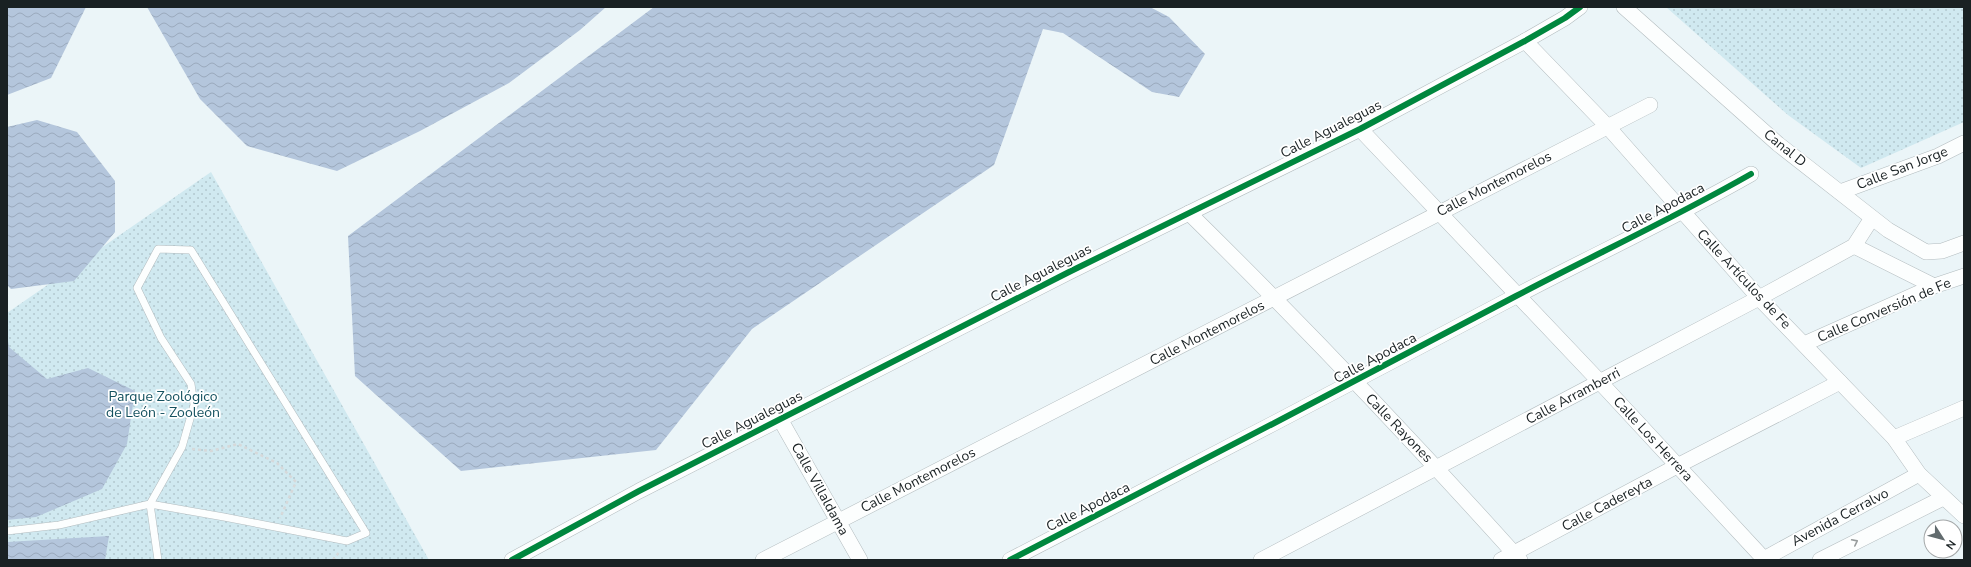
<svg xmlns="http://www.w3.org/2000/svg" width="1971" height="567" viewBox="0 0 1971 567" font-family="'Nunito Sans',sans-serif">
  <style>
    .grass { fill: url(#grass-dots) }
    .water { fill: url(#water-waves) }
    .lines { fill: none; stroke-linecap: round; stroke-linejoin: round }
    .lane-casing { stroke: #b3bcbf; stroke-width: 8 }
    .street-casing { stroke: #b3bcbf; stroke-width: 16 }
    .path { stroke: #d6d9da; stroke-width: 2.5; stroke-dasharray: 3 3; stroke-linecap: butt }
    .lane { stroke: #fcfefe; stroke-width: 7 }
    .street { stroke: #fcfefe; stroke-width: 15 }
    .cycleway-casing { stroke: #fff; stroke-width: 8 }
    .cycleway { stroke: #00873e; stroke-width: 6 }
    .oneway { stroke: #969b9b }
    .labels { text-anchor: middle; dominant-baseline: central; stroke-width: 3.5; stroke-linejoin: round; paint-order: stroke }
    .street-label { font-size: 14px; fill: #192123; stroke: #fff }
    .park-label { font-size: 14px; fill: #14515f; stroke: #fff }
  </style>
  <defs>
    <pattern id="grass-dots" width="8" height="8" patternUnits="userSpaceOnUse"><rect width="8" height="8" fill="#d0e9f0"/><path d="M2 2h.1M6 6h.1" fill="none" stroke="#b2c8ce" stroke-width="1.8" stroke-linecap="round"/></pattern>
    <pattern id="water-waves" width="16" height="10" patternUnits="userSpaceOnUse"><rect width="16" height="10" fill="#b4c6dc"/><path d="M0 5q4-4 8 0t8 0" fill="none" stroke="#9aaabc"/></pattern>
  </defs>
  <rect width="100%" height="100%" fill="#ebf5f8"/>
  <!-- grass -->
  <g class="grass">
    <polygon points="1666,7 1964,7 1964,122 1861,168 1788,115"/>
    <polygon points="211,172 429,560 7,560 7,313"/>
  </g>
  <!-- water -->
  <g class="water">
    <polygon points="7,7 86,7 51,78 7,95"/>
    <polygon points="147,7 606,7 580,30 509,83 420,131 337,171 247,146 200,99"/>
    <polygon points="654,7 1150,7 1169,17 1205,54 1179,97 1152,92 1063,33 1043,29 994,165 752,329 656,450 461,471 355,376 348,236"/>
    <polygon points="37,120 77,132 115,181 115,232 74,281 11,289 7,285 7,127"/>
    <polygon points="7,335 9,347 47,379 88,368 135,391 127,444 102,489 36,517 7,520"/>
    <polygon points="109,536 105,560 7,560 7,542"/>
  </g>
  <g class="lines">
    <!-- lane casing -->
    <g class="lane-casing">
      <polyline id="lane" points="7,531 59,525 150,504 224,517 347,541 366,533 191,250 158,249 137,288 161,338 191,384 194,405 182,447 150,504 158,560"/>
    </g>
    <!-- street casing -->
    <g class="street-casing">
      <g id="street">
        <polyline points="1624,7 1778,144 1888,230 1926,252 1942,251 1964,243"/>
        <polyline points="1525,41 1608,127 1759,298 1894,438 1919,474 1964,516"/>
        <polyline points="1360,129 1599,381 1764,559"/>
        <polyline points="1840,192 1938,156 1964,143"/>
        <path d="M1189,213C1303,325 1413,441 1520,560"/>
        <polyline points="1854,246 1934,286"/>
        <polyline points="1804,344 1934,286 1964,276"/>
        <polyline points="780,419 860,560"/>
        <polyline points="1894,438 1964,408"/>
        <polyline points="512,560 639,491 1069,272 1360,129 1525,41 1565,18 1580,7"/>
        <polyline points="763,560 1650,105"/>
        <path d="M1010,560C1179,473 1348,385 1516,296C1594,255 1674,218 1751,174"/>
        <polyline points="1261,560 1759,298 1854,246 1872,218"/>
        <polyline points="1501,560 1677,466 1840,382"/>
        <polyline points="1762,560 1919,474"/>
        <polyline points="1820,560 1943,498"/>
      </g>
    </g>
    <!-- path -->
    <g class="path">
      <polyline points="192,449 211,451 238,444 277,463 296,482 280,518"/>
      <polyline points="333,560 340,551"/>
    </g>
    <!-- lane -->
    <use href="#lane" class="lane"/>
    <!-- street -->
    <use href="#street" class="street"/>
    <!-- cycleway casing -->
    <g class="cycleway-casing">
      <g id="cycleway">
        <polyline points="512,560 639,491 1069,272 1360,129 1525,41 1565,18 1580,7"/>
        <path d="M1010,560C1179,473 1348,385 1516,296C1594,255 1674,218 1751,174"/>
      </g>
    </g>
    <!-- cycleway -->
    <use href="#cycleway" class="cycleway"/>
  </g>
  <!-- one-way arrows -->
  <defs><path id="oneway-chevron" d="M-2-3.5L2.5 0L-2 3.5" fill="none" stroke-width="1.6" stroke-linecap="round" stroke-linejoin="round"/></defs>
  <use class="oneway" href="#oneway-chevron" transform="translate(1855 542) rotate(-27)"/>
  <g class="labels">
    <!-- street labels -->
    <g class="street-label">
      <text transform="translate(1331 129) rotate(-27)">Calle Agualeguas</text>
      <text transform="translate(1785 148) rotate(39)">Canal D</text>
      <text transform="translate(1902 168) rotate(-21)">Calle San Jorge</text>
      <text transform="translate(1494 184) rotate(-27)">Calle Montemorelos</text>
      <text transform="translate(1663 208) rotate(-28)">Calle Apodaca</text>
      <text transform="translate(1041 273) rotate(-27)">Calle Agualeguas</text>
      <text transform="translate(1744 279) rotate(47)">Calle Artículos de Fe</text>
      <text transform="translate(1884 310) rotate(-23)">Calle Conversión de Fe</text>
      <text transform="translate(1207 333) rotate(-27)">Calle Montemorelos</text>
      <text transform="translate(1375 358) rotate(-28)">Calle Apodaca</text>
      <text transform="translate(1573 396) rotate(-28)">Calle Arramberri</text>
      <text transform="translate(752 420) rotate(-27)">Calle Agualeguas</text>
      <text transform="translate(1399 428) rotate(46)">Calle Rayones</text>
      <text transform="translate(1653 439) rotate(47)">Calle Los Herrera</text>
      <text transform="translate(918 480) rotate(-27)">Calle Montemorelos</text>
      <text transform="translate(820 489) rotate(61)">Calle Villaldama</text>
      <text transform="translate(1607 504) rotate(-28)">Calle Cadereyta</text>
      <text transform="translate(1088 507) rotate(-27)">Calle Apodaca</text>
      <text transform="translate(1840 517) rotate(-28)">Avenida Cerralvo</text>
    </g>
    <!-- park labels -->
    <g class="park-label">
      <text x="163" y="396">Parque Zoológico<tspan x="163" dy="16">de León - Zooleón</tspan></text>
    </g>
  </g>
  <!-- border -->
  <rect width="1971" height="567" fill="none" stroke="#192123" stroke-width="16"/>
  <!-- north arrow -->
  <g transform="translate(1943 539) rotate(126)"><circle r="19" fill="#ffffff" stroke="#a3a6a7"/>
  <path d="M0-3L7 15L0 10L-7 15Z" fill="#626b6e"/>
  <text y="-6" font-size="11" font-weight="bold" text-anchor="middle" fill="#192123">N</text>
  </g>
</svg>
